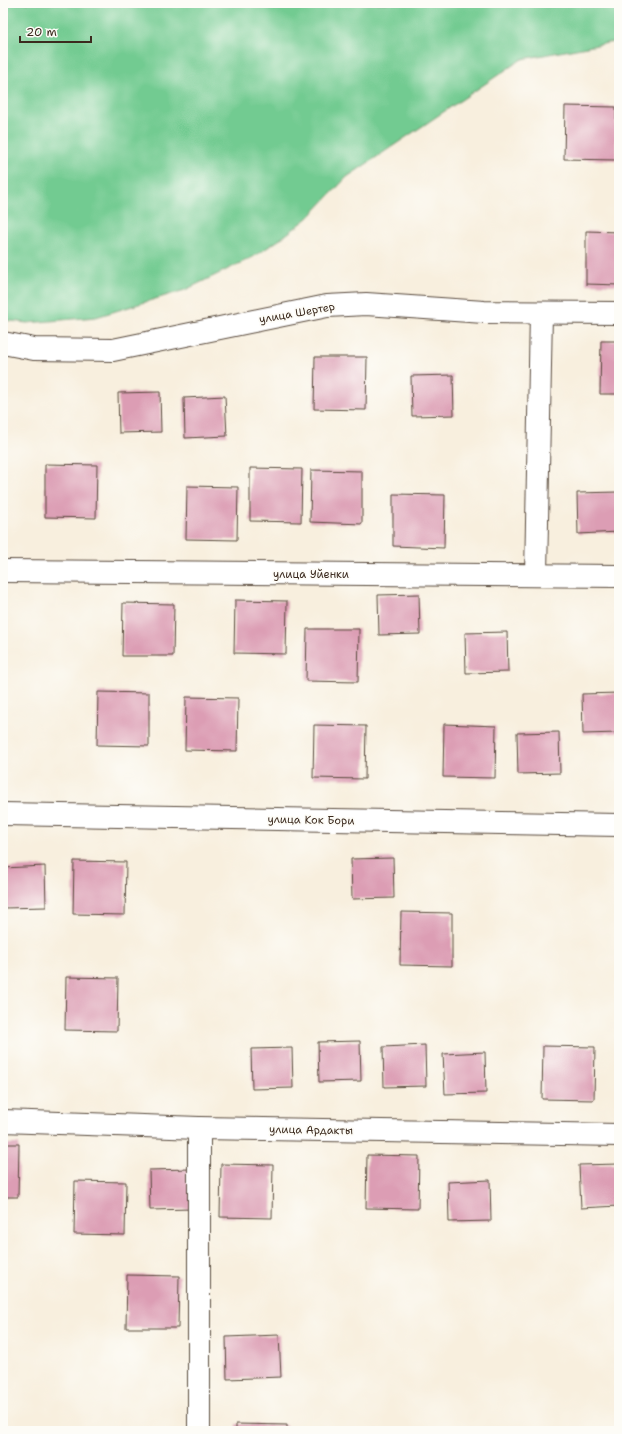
<svg xmlns="http://www.w3.org/2000/svg" width="622" height="1434" viewBox="0 0 622 1434" font-family="'Shantell Sans',sans-serif">
  <style>
    .green { fill: #72cb91; stroke: #567a58 }
    .building { fill: #dc9db4 }
    .lines { fill: none; stroke-linecap: round; stroke-linejoin: round }
    .street-casing { stroke: #57483b; stroke-width: 24 }
    .street { stroke: #fff; stroke-width: 22 }
    .labels { text-anchor: middle; dominant-baseline: central; stroke-width: 3.5; stroke-linejoin: round; paint-order: stroke }
    .street-label { font-size: 11px; fill: #3b2a1e; stroke: #fdfcf7 }
  </style>
  <rect width="100%" height="100%" fill="#fdfcf7"/>
  <filter id="ink" filterUnits="userSpaceOnUse"><feTurbulence type="fractalNoise" baseFrequency=".025" numOctaves="2"/><feDisplacementMap in="SourceGraphic" scale="8" xChannelSelector="R" yChannelSelector="G"/><feConvolveMatrix kernelMatrix="1 2 1 2 8 2 1 2 1" color-interpolation-filters="sRGB"/></filter>
  <filter id="wash" filterUnits="userSpaceOnUse"><feTurbulence type="fractalNoise" baseFrequency=".012" numOctaves="4" result="noise"/><feDisplacementMap in="SourceGraphic" scale="16" xChannelSelector="R" yChannelSelector="G"/><feGaussianBlur stdDeviation="0.9" result="paint"/><feColorMatrix in="noise" values="0 0 0 0 0 0 0 0 0 0 0 0 0 0 0 0 0 1.4 0 .05"/><feComposite in="paint" operator="in"/></filter>
  <g filter="url(#wash)">
    <rect width="100%" height="100%" fill="#f8efde"/>
    <!-- green -->
    <polygon class="green" points="3,3 619,3 619,41 522,59 347,177 308,218 279,240 253,257 185,290 96,317 27,323 3,320"/>
    <g id="blocks">
      <!-- building -->
      <g class="building">
        <polygon points="565,106 616,107 616,160 564,159"/>
        <polygon points="586,231 619,232 619,285 586,284"/>
        <polygon points="601,341 619,341 619,394 600,394"/>
        <polygon points="315,357 367,357 366,410 314,409"/>
        <polygon points="453,375 454,415 412,416 411,376"/>
        <polygon points="160,392 161,432 119,433 118,393"/>
        <polygon points="225,396 227,436 185,438 184,398"/>
        <polygon points="45,464 97,465 96,518 45,517"/>
        <polygon points="250,468 302,469 301,522 250,521"/>
        <polygon points="311,470 362,471 362,524 310,522"/>
        <polygon points="187,486 238,487 237,540 186,539"/>
        <polygon points="618,492 619,532 578,534 577,493"/>
        <polygon points="393,494 445,495 444,548 393,546"/>
        <polygon points="419,594 420,634 379,635 378,595"/>
        <polygon points="235,600 287,601 286,654 234,653"/>
        <polygon points="123,603 174,604 173,656 122,656"/>
        <polygon points="307,629 359,629 358,682 306,681"/>
        <polygon points="507,632 508,672 466,673 465,633"/>
        <polygon points="98,692 149,693 149,746 97,745"/>
        <polygon points="619,693 619,733 583,734 582,694"/>
        <polygon points="186,697 238,698 237,751 185,750"/>
        <polygon points="444,724 496,726 495,778 443,777"/>
        <polygon points="314,725 366,726 365,779 313,778"/>
        <polygon points="559,732 560,773 518,774 517,733"/>
        <polygon points="393,858 394,898 352,899 351,859"/>
        <polygon points="74,861 126,862 125,915 73,914"/>
        <polygon points="45,866 46,907 4,908 3,868"/>
        <polygon points="401,912 452,913 452,966 400,965"/>
        <polygon points="66,977 118,978 117,1031 65,1030"/>
        <polygon points="360,1041 361,1081 319,1082 318,1042"/>
        <polygon points="425,1045 426,1086 384,1087 383,1047"/>
        <polygon points="543,1046 595,1047 594,1100 542,1099"/>
        <polygon points="292,1048 293,1088 252,1089 251,1049"/>
        <polygon points="485,1052 486,1093 445,1094 443,1054"/>
        <polygon points="3,1144 19,1144 18,1197 3,1197"/>
        <polygon points="367,1155 419,1156 418,1209 366,1208"/>
        <polygon points="221,1164 273,1165 272,1218 220,1217"/>
        <polygon points="619,1164 619,1206 581,1208 579,1165"/>
        <polygon points="191,1169 192,1209 150,1210 149,1170"/>
        <polygon points="490,1180 491,1221 449,1222 448,1182"/>
        <polygon points="75,1181 126,1182 125,1235 74,1234"/>
        <polygon points="127,1275 179,1276 178,1328 126,1328"/>
        <polygon points="279,1335 281,1377 227,1379 226,1337"/>
        <polygon points="236,1424 287,1425 287,1431 236,1431"/>
      </g>
    </g>
  </g>
  <g filter="url(#ink)">
    <use href="#blocks" fill-opacity="0" stroke="#57483b" stroke-width="1"/>
    <g class="lines">
      <!-- street casing -->
      <g class="street-casing">
        <g id="street">
          <polyline points="3,343 34,349 113,350 327,306 366,304 484,312 619,313"/>
          <polyline points="3,571 619,576"/>
          <polyline points="536,575 541,313"/>
          <polyline points="3,814 619,825"/>
          <polyline points="3,1121 199,1128 619,1135"/>
          <polyline points="199,1431 199,1128"/>
        </g>
      </g>
      <!-- street -->
      <use href="#street" class="street"/>
    </g>
  </g>
  <g class="labels">
    <!-- street labels -->
    <g class="street-label">
      <text transform="translate(297 313) rotate(-10)">улица Шертер</text>
      <text x="311" y="574">улица Уйенки</text>
      <text transform="translate(311 820) rotate(1)">улица Кок Бори</text>
      <text transform="translate(311 1130) rotate(1)">улица Ардакты</text>
    </g>
  </g>
  <!-- margin -->
  <rect width="622" height="1434" fill="none" stroke="#fdfcf7" stroke-width="16"/>
  <!-- scale -->
  <path d="M20 36v6h71v-6" fill="none" stroke="#3b2a1e" stroke-width="2"/>
  <text x="26" y="36" font-size="12" fill="#3b2a1e" stroke="#fdfcf7" stroke-width="3" paint-order="stroke">20 m</text>
</svg>
